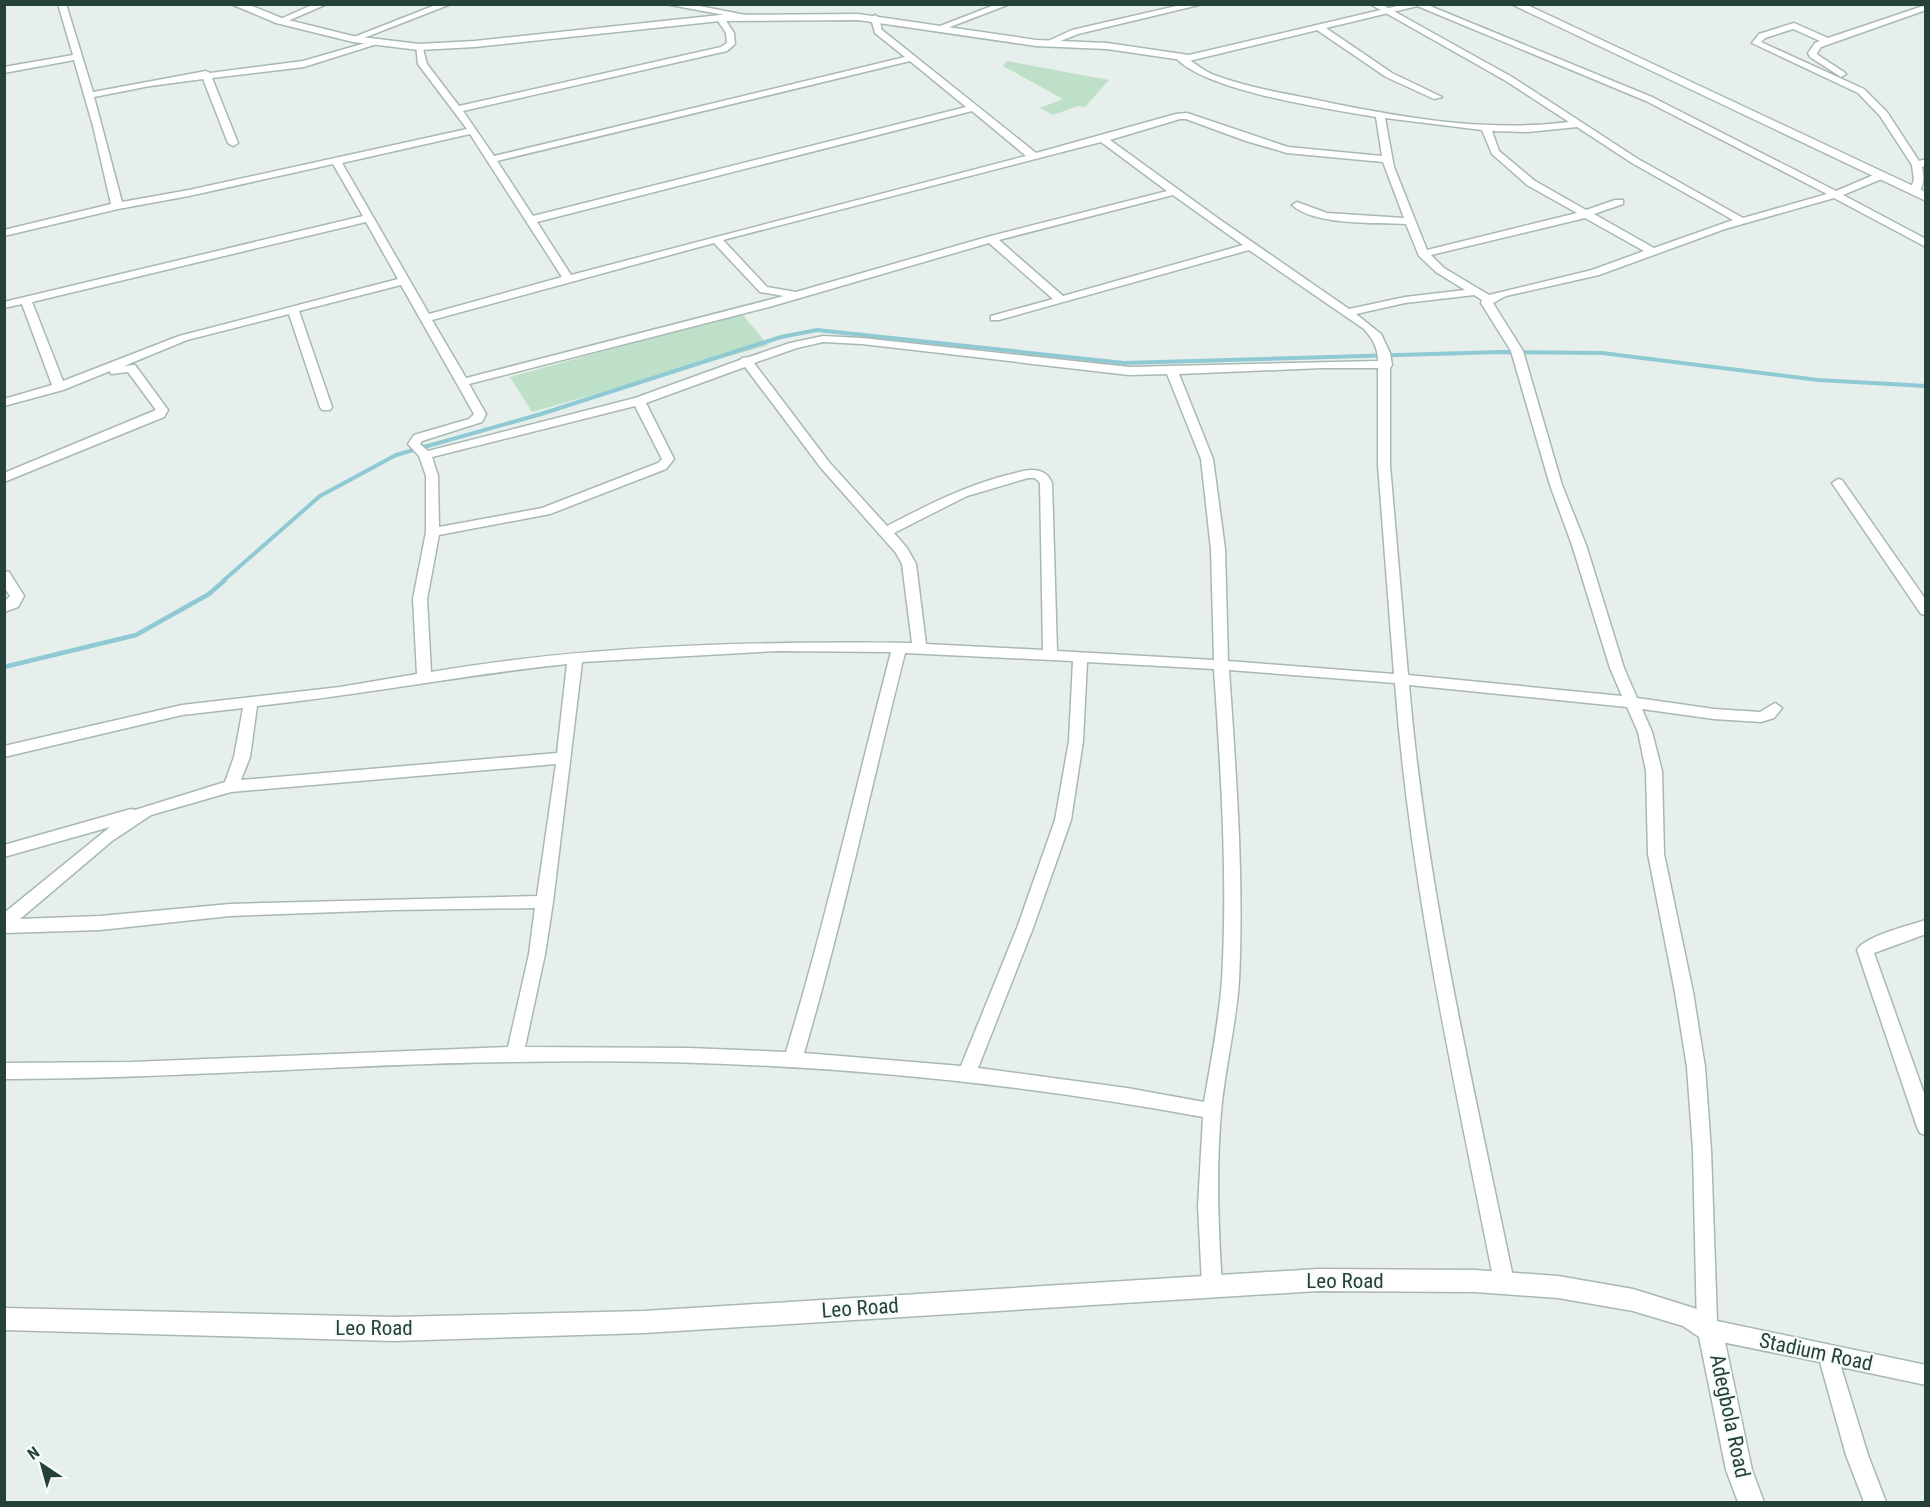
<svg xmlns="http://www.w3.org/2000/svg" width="1930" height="1507" viewBox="0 0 1930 1507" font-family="'Roboto Condensed',sans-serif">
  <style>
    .green { fill: #bfe0c8 }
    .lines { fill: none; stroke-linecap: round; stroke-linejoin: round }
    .stream-far1 { stroke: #8ec9d4; stroke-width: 4 }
    .stream { stroke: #8ec9d4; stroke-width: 4.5 }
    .minor-casing { stroke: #a8b8b2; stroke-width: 3 }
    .tertiary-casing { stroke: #a8b8b2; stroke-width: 3 }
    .minor { fill: #fff; fill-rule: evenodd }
    .tertiary { fill: #fff; fill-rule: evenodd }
    .labels { text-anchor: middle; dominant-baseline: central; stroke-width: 4.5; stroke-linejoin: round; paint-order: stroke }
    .near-street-label { font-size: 21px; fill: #24423a; stroke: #f7fbf9 }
  </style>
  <rect width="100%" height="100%" fill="#e6efeb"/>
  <!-- green -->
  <g class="green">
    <polygon points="1007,61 1109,80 1085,107 1078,106 1053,115 1040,108 1063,99 1003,66"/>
    <polygon points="741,313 768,345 532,412 510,377"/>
  </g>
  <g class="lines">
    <!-- stream-far1 -->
    <polyline class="stream-far1" points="223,581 320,496 396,455 541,414 781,337 817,330 1124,363 1500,352 1602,353 1818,380 1926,386"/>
    <!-- stream -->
    <polyline class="stream" points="4,667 136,635 209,594 225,580"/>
    <!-- minor casing -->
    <g class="minor-casing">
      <g id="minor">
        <path d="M58,4H66L93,92L206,71L210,73L303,61L376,40L380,43L304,67L212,78L238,143L233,146L228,143L203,79L150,86L94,97L122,202L189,190L467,129L418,64L416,45H422L427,64L459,106L721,47L727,43L726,33L716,18L720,15L723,16L734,33L735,44L727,51L463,111L494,156L905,57L875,33L871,18L875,15L879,18L882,30L1036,153L1176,114L1187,113L1288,147L1382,156L1376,117C1329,109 1204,91 1175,57L1179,54C1191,59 1201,70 1214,75C1243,86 1276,92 1307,98C1392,116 1482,133 1569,122L1506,81L1370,4H1381L1512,77L1638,159L1743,218L1827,194L1646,101L1415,5L1425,4L1652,97L1836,191L1876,174H1884V178L1843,195L1926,239V247L1834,198L1725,229L1599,275L1506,296L1493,303L1523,351L1562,485L1586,545L1624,668L1637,698L1714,709L1760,712L1775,703L1782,708L1774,718L1761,722L1714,719L1642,709L1652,732L1662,771L1664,854L1693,992L1705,1067L1711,1150L1717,1321L1926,1365V1385L1841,1367L1868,1455L1886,1502H1864L1846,1455L1820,1362L1707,1339L1700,1336L1697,1329L1693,1150L1687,1067L1675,992L1648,854L1646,771L1638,732L1627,707L1409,685C1426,886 1473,1084 1514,1282L1511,1289L1504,1291L1497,1289L1494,1282C1455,1084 1410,885 1395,683L1229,670C1236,774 1244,877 1239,981C1236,1025 1225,1068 1221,1112C1216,1170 1218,1227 1222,1285L1219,1292L1212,1294L1205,1292L1202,1285L1198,1206L1203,1117C975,1075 744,1057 512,1062C342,1064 174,1079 4,1079V1063L132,1062L508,1047L529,954L535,908L393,910L230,916L100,930L4,933V913L110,827L4,857V845L131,809L135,810L225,782L234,757L243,708L182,715L4,757V746L182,705L340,687L417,674L413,599L426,532V476L419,456L408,444L414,435L469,419L474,414L401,285L299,311L332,407L330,410H322L320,407L289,314L187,340L124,366L135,365L168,410L164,417L4,482V473L156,410L128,372L111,374L110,371L63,390L4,406V399L52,385L22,304L4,308V302L363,216L333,164L189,196L118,209L4,236V230L111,204L93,126L74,60L4,73V67L73,55ZM910,61L966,107L533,216L497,161ZM972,111L1026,156L571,275L537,222ZM1385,118L1482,130L1492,154L1527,185L1577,213L1427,250L1394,167ZM1180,119H1186L1246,141L1287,153L1383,162L1404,218L1327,213L1297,202L1292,205C1315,226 1375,222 1406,224L1419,256L1436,272L1465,290L1405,297L1349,309L1219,219L1110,140ZM1577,127L1632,163L1733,220L1654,248L1594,214L1623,204V200H1615L1586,210L1535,181L1499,151L1492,131L1528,132ZM470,134L562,277L429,314L342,163ZM1101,142L1167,191L987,237L796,292L767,287L723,240ZM1173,195L1243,245L1063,296L999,240ZM1585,218L1644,251L1592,270L1489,295L1444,268L1431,255ZM366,222L398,279L179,336L63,381L32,302ZM714,243L760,292L784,296L466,378L432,320ZM989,243L1053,299L991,316V320H999L1249,250L1364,329C1373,339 1378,348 1378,361L1129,367L862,338L823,336L790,343L749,357L742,358L740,360L635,398L428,451L420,444L422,441L482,422L486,414L469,384L769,307ZM1474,295L1482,300L1481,303L1511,351L1550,485L1572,545L1610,668L1622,696L1408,675L1390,465V368L1392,365L1390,353L1381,334L1356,314L1405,303ZM823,342L862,344L1129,375L1167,374L1201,459L1211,549L1214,660L1057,651L1052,483C1049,477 1047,473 1039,471C1029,468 1017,473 1007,475C962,487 928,505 887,526L829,462L754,363L797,348ZM745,367L821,468L896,553L902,564L912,643C752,641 590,645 431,672L427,599L439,535L550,514L666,469L674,459L646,403ZM1322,368H1378V465L1394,674L1228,661L1225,549L1213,459L1179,374ZM635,406L662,459L658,463L542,508L439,527L438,476L432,457ZM1028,478H1035L1040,483L1043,650L926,644L916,564L907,548L894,533L967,496ZM777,651L891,652C856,786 826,920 786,1052L689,1048L525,1047L545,954L553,902L582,662ZM905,653L1073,661L1069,741L1055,820L1017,928L961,1066L804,1053C843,921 871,786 905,653ZM1087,662L1214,669C1221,773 1228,876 1222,980C1219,1021 1211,1061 1204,1102L1127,1088L978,1068L1033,928L1071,820L1083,741ZM567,664L557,753L241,780L250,757L257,706C362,695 463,675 567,664ZM556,764L537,896L230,904L100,916L20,919L112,841L151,815L231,792Z"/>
        <polygon points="314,4 327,4 283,23 276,21"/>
        <polygon points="438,4 451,4 356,41 349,39"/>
        <polygon points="665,4 689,4 756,17 752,20"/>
        <polygon points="997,4 1010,4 942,30 935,28"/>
        <polygon points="1185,4 1203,4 1078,34 1048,46 1044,43 1072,30"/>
        <path d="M1926,5V10L1821,47L1817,53L1818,55L1844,72L1846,74L1841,77L1810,57L1808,53L1815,43L1820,41L1793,29L1765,38L1761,42L1864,89L1887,112L1919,161L1926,159V165L1922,167C1924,177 1925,190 1914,195L1909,192L1914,180L1912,165L1880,116L1858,93L1752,43L1759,34L1794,23L1828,38Z"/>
        <polygon points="1317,26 1323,26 1392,73 1442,97 1434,99 1386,77 1317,30"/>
        <polygon points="1838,479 1842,480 1926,600 1926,615 1921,614 1832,483"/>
        <polygon points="4,571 9,572 24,596 18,607 4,612 4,602 10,596 4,587"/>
        <path d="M1926,920V934L1874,953L1926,1099V1135L1920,1133L1917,1127L1857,950C1863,937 1910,925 1926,920Z"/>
      </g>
    </g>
    <!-- tertiary casing -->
    <g class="tertiary-casing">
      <g id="tertiary">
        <polygon points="231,4 247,4 284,19 353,36 419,44 475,41 720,15 858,14 1036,40 1107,43 1189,55 1406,4 1426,4 1189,61 1107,49 1036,46 858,20 720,21 475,47 419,50 353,42 276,23"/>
        <polygon points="1511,4 1525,4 1926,192 1926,201"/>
        <polygon points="1318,1269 1475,1270 1558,1276 1633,1289 1697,1309 1715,1321 1725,1342 1752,1470 1764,1502 1738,1502 1726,1470 1699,1337 1683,1326 1633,1311 1558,1298 1475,1292 1318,1291 644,1333 394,1341 4,1330 4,1308 394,1317 644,1311"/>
      </g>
    </g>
    <!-- minor -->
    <use href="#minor" class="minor"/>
    <!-- tertiary -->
    <use href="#tertiary" class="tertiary"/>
  </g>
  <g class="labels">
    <!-- near-street labels -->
    <g class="near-street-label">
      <text x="1345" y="1281">Leo Road</text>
      <text transform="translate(860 1308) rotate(-4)">Leo Road</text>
      <text x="374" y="1328">Leo Road</text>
      <text transform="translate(1816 1352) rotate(12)">Stadium Road</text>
      <text transform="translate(1730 1416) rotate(78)">Adegbola Road</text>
    </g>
  </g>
  <!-- border -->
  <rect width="1930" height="1507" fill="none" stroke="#24423a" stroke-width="12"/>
  <!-- north arrow -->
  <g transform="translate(42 1465) rotate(324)" stroke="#f7fbf9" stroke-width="4.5" paint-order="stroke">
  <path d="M0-4.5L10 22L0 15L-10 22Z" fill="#24423a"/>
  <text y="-9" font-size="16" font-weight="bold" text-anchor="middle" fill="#24423a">N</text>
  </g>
</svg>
